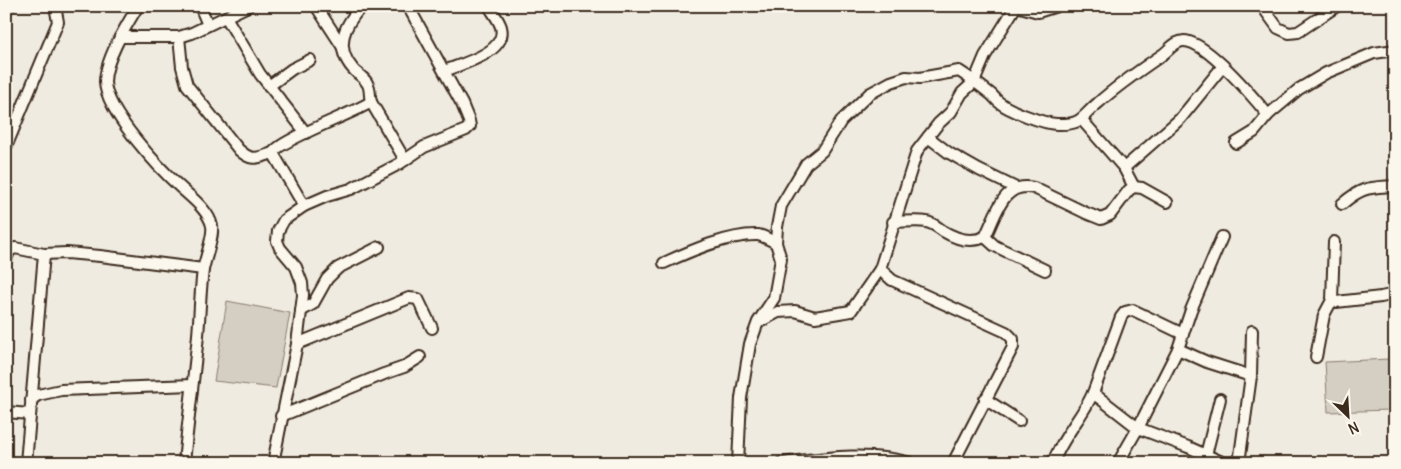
<svg xmlns="http://www.w3.org/2000/svg" width="1401" height="469" viewBox="0 0 1401 469" font-family="Delius,sans-serif">
  <style>
    .green { fill: #d5cec3; stroke: #887c70 }
    .lines { fill: none; stroke-linecap: round; stroke-linejoin: round }
    .minor-casing { stroke: #3b2a1e; stroke-width: 14 }
    .minor { stroke: #fbf7ec; stroke-width: 10 }
  </style>
  <rect width="100%" height="100%" fill="#f0ebe0"/>
  <filter id="ink" filterUnits="userSpaceOnUse"><feTurbulence type="fractalNoise" baseFrequency=".02" numOctaves="2"/><feDisplacementMap in="SourceGraphic" scale="10" xChannelSelector="R" yChannelSelector="G"/><feConvolveMatrix kernelMatrix="1 2 1 2 8 2 1 2 1" color-interpolation-filters="sRGB"/></filter>
  <g filter="url(#ink)">
    <!-- green -->
    <g class="green">
      <polygon points="227,301 290,313 276,388 214,381"/>
      <polygon points="1389,359 1390,410 1328,412 1325,362"/>
    </g>
    <g class="lines">
      <!-- minor casing -->
      <g class="minor-casing">
        <g id="minor">
          <path d="M138,6C126,26 105,60 105,82C106,112 160,169 181,188C192,198 209,211 212,226C214,236 205,259 203,270C200,292 200,313 198,335C194,377 188,420 184,463"/>
          <polyline points="200,6 208,25"/>
          <polyline points="316,6 342,46"/>
          <polyline points="1017,6 1038,12 1057,6"/>
          <polyline points="1262,6 1278,28 1289,33 1298,32 1337,6"/>
          <polyline points="6,8 9,6"/>
          <polyline points="226,17 260,74 306,133"/>
          <polyline points="120,37 179,37 192,33 248,6"/>
          <path d="M179,37L182,67L187,85L239,150C252,162 257,158 273,153"/>
          <path d="M444,71C462,64 508,52 501,27C499,20 493,13 489,6"/>
          <polyline points="269,86 292,69 310,60"/>
          <polyline points="371,102 405,160"/>
          <polyline points="1082,120 1124,168 1134,187"/>
          <polyline points="928,137 949,153 979,170 1016,188"/>
          <polyline points="1236,143 1254,132 1268,115 1299,89 1326,73 1374,53 1395,50"/>
          <polyline points="6,147 58,22 55,6"/>
          <polyline points="1124,168 1180,119 1223,66"/>
          <path d="M1342,204C1363,186 1369,188 1395,186"/>
          <path d="M304,206L273,153C278,141 354,113 371,102C369,96 371,88 367,83C364,77 357,74 353,69C334,47 344,25 362,6"/>
          <path d="M893,222C902,222 919,220 926,222C933,223 937,227 943,231C956,239 971,243 985,237C997,213 1003,181 1034,188L1086,213L1101,219L1110,215L1129,190L1134,187L1142,188L1167,202"/>
          <polyline points="985,237 995,246 1045,270"/>
          <polyline points="1334,242 1332,300 1336,302 1381,297 1395,294"/>
          <polyline points="6,260 9,251 15,248 44,254 67,253 100,256 203,269"/>
          <path d="M664,263C690,251 729,234 758,235C764,236 770,240 776,243"/>
          <polyline points="880,269 892,280 1006,332 1013,339 1013,347 953,463"/>
          <polyline points="301,311 313,304 327,279 338,268 379,247"/>
          <polyline points="759,322 778,312 795,311 815,317 851,311 880,269 917,151 938,124 951,112 962,93 974,82 985,56 1016,6"/>
          <polyline points="297,344 409,298 418,299 432,328"/>
          <polyline points="1178,349 1207,362 1251,376 1239,463"/>
          <polyline points="1316,357 1324,315 1332,300"/>
          <polyline points="1251,376 1252,331"/>
          <polyline points="1093,393 1121,317 1125,312 1133,310 1183,334"/>
          <polyline points="985,399 1019,421"/>
          <polyline points="31,400 38,395 61,390 192,385"/>
          <polyline points="6,412 30,414"/>
          <polyline points="281,416 384,374 404,367 420,357"/>
          <polyline points="1206,455 1220,399"/>
          <polyline points="26,463 44,254"/>
          <polyline points="273,463 297,344 303,295 302,283 296,267 280,248 277,241 278,231 284,220 304,206 327,196 351,189 399,164 424,147 466,130 470,126 469,121 462,104 408,6"/>
          <path d="M738,463L741,398L750,344L758,322L774,298L781,259L776,243L777,227L781,206L806,164L822,151L841,121L869,94L891,82L906,77L920,78L959,71C970,78 982,87 992,95C995,98 997,101 1000,103C1010,111 1045,124 1057,124C1083,125 1081,117 1098,103C1118,85 1140,70 1162,55C1167,52 1171,46 1177,43C1179,42 1182,41 1184,41C1206,41 1254,98 1268,115"/>
          <path d="M781,463C823,458 870,451 911,463"/>
          <path d="M1053,463C1062,437 1082,418 1093,393L1138,428L1188,447L1224,463"/>
          <polyline points="1118,463 1138,428 1178,349 1191,310 1222,237"/>
        </g>
      </g>
      <!-- minor -->
      <use href="#minor" class="minor"/>
    </g>
  </g>
  <!-- margin -->
  <rect width="1401" height="469" fill="none" stroke="#fbf7ec" stroke-width="25"/>
  <rect x="12" y="12" width="1376" height="444" fill="none" stroke="#3b2a1e" stroke-width="2" filter="url(#ink)"/>
  <!-- north arrow -->
  <g transform="translate(1348 416) rotate(155)" stroke="#fbf7ec" stroke-width="4" paint-order="stroke">
  <path d="M0-4L9 19L0 12L-9 19Z" fill="#3b2a1e"/>
  <text y="-8" font-size="14" font-weight="bold" text-anchor="middle" fill="#3b2a1e">N</text>
  </g>
</svg>
